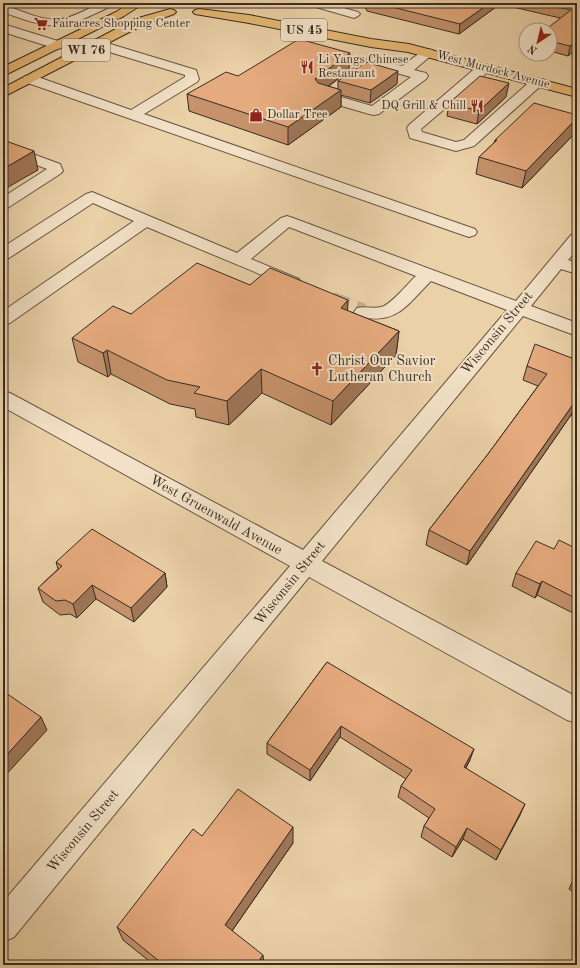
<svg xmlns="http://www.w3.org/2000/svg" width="580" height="968" viewBox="0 0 580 968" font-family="'Old Standard TT',serif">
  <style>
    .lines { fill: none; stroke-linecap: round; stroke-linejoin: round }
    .minor-tunnel { stroke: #c7b08d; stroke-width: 17; stroke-dasharray: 17 8; stroke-linecap: butt }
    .minor-casing { stroke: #655544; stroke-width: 2 }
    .major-casing { stroke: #382c23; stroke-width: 2 }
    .minor { fill: #f2e1c6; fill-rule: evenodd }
    .major { fill: #e6b874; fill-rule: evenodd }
    .wall { fill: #c5926c; stroke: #382c23 }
    .shaded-wall { fill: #a07758; stroke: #382c23 }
    .building { fill: #e5aa7d; stroke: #382c23 }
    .labels { text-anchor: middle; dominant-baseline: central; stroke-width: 4; stroke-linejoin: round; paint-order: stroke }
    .far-poi-label { font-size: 12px; fill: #382c23; stroke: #f2e1c6; text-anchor: start }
    .far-street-label { font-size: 12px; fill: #382c23; stroke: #f2e1c6 }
    .shield { fill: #f2e1c6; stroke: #706254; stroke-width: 1 }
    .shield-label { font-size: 13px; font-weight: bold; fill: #382c23 }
    .street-label { font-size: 14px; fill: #382c23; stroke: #f2e1c6 }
    .poi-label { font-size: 14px; fill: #382c23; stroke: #f2e1c6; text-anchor: start }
  </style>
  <rect width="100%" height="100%" fill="#ebd1a8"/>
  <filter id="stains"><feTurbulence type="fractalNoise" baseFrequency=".005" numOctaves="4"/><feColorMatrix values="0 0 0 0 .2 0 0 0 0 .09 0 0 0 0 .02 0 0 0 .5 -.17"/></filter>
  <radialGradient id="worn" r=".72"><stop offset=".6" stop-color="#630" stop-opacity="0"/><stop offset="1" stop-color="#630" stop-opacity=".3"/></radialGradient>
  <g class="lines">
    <!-- minor-tunnel -->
    <polyline class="minor-tunnel" points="332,300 363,312"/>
    <!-- minor casing -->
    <g class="minor-casing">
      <g id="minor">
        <path d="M100,3H115L113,5C62,30 57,32 3,12V5C23,10 44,24 66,18C78,15 89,8 100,3Z"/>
        <polygon points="307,3 326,3 358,12 360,14 358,16 354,18 309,5"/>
        <polygon points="3,24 61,42 63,45 61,48 57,49 3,32"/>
        <polygon points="97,40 196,70 199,79 197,82 144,114 475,229 477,232 475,235 469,237 463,235 25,82 23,79 25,76 35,76 131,110 185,77 185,75 93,47 91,44 93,41"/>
        <path d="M428,49L432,50L434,53L414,70L426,73L428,76L426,79L379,114L374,115L369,114L318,99L316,96L367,59L372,58L402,66L424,50ZM374,67L411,77L372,106L334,95Z"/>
        <polygon points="484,64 489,65 490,68 489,71 421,129 422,132 456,142 464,140 533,79 543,79 545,82 474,146 456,151 410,138 407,128 409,125 479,65"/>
        <polygon points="3,143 60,164 63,171 60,174 9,207 3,209 3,197 47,169 3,152"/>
        <path d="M92,192L237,253L281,218L287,216L293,218L516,301L571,235L577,234V250L568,260L577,263V274L561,269L531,306L577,323V336L523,316L322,561L577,697V723L567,720L309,577L14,937L3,942V902L290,566L3,407V391L10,393L303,550L507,310L431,281C406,306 396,326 357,316L354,312L357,308C365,306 373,309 381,307C391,305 408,283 416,276L289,227L251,259L299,279L302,283L299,287L293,288L147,227L10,323L3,325V311L134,221L93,203L9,258L3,259V247L86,194Z"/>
      </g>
    </g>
    <!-- major casing -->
    <g class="major-casing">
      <g id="major">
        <polygon points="130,3 144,3 124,16 3,76 3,67 116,12"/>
        <polygon points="170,9 174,10 176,12 174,14 143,25 3,97 3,88 135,19"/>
        <polygon points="199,9 249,15 371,39 409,44 577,89 577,97 408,52 371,47 249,23 195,14 193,12 195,10"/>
      </g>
    </g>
    <!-- minor -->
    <use href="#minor" class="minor"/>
    <!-- major -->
    <use href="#major" class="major"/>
  </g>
  <!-- wall -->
  <g class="wall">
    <polygon points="363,3 577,3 577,48 568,56 550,51 550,30 560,18 500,4 459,34 367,11"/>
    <polygon points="349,70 328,86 338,89 338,81 397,84 370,103 341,95 341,107 288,145 189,111 187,94"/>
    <polygon points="506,97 477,124 447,116 449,103"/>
    <polygon points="577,115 577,126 576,132 522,188 476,174 479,157 494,143 495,140"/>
    <polygon points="250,285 348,311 399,331 396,355 331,425 262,393 229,425 196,417 195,409 170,404 111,374 108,377 78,362 72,338 131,314"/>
    <polygon points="577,360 577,412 574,417 571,415 467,565 426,545 429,530 488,454 538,386 523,380 527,366"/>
    <polygon points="554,549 577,549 577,615 537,595 535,598 512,586 516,573"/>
    <polygon points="56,562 165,573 167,587 134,622 96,599 77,618 70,614 60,615 43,602 38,588 58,569"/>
    <polygon points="327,662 470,760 466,768 520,815 496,860 463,839 452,857 421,837 424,826 429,818 398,797 401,786 406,779 340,737 310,781 267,754 267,743"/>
    <polygon points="202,836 293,843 232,931 264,965 154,965 123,940 117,927"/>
    <polygon points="577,871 577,894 569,889"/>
  </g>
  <!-- shaded-wall -->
  <g class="shaded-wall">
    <polygon points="490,3 500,3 500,4 459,34 460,24"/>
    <polygon points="577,40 577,48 568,56 570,46"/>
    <polygon points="350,53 349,70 315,96 315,79"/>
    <polygon points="398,71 397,84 370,103 371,90"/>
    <polygon points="509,83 506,97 477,124 479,111"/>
    <polygon points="341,90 341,107 288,145 288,127"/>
    <polygon points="577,118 577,126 576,132 522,188 526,171"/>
    <polygon points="34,151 38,170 3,190 3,169"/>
    <polygon points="348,300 347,324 341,308"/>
    <polygon points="399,331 396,355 331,425 333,401"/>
    <polygon points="107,350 111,374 108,377 103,353"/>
    <polygon points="261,369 262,393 229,425 227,401"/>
    <polygon points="576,400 571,415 467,565 470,551"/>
    <polygon points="577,407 577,412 574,417"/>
    <polygon points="165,573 167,587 134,622 131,608"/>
    <polygon points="542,581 537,595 535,598 540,584"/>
    <polygon points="92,585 96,599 77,618 73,604"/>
    <polygon points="41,717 47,730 3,778 3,759"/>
    <polygon points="341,726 340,737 310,781 310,770"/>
    <polygon points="474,749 470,760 460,778 464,767"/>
    <polygon points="525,804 520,815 496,860 501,850"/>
    <polygon points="293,827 293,843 227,938 225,925"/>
    <polygon points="467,828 463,839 452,857 456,847"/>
    <polygon points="263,955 264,965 256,965"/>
  </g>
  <!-- building -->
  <g class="building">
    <polygon points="376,3 490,3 460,24"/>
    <polygon points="539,3 577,3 577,40 570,46 550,41 550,30 545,30 571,10"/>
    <polygon points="299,39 350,53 315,79 318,83 341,90 288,127 187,94 226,72 238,76"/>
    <polygon points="366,62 398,71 371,90 338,81"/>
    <polygon points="480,76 509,83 479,111 449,103"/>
    <polygon points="534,103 577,115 577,118 526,171 479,157 497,140 495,140"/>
    <polygon points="3,140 34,151 3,169"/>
    <polygon points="197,263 250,285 270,268 348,300 341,308 399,331 333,401 261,369 227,401 194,393 200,387 167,380 107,350 103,353 72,338 113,306 131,314"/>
    <polygon points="535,344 577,360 577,401 576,400 470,551 429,530 488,454 547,374 527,366"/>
    <polygon points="92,529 165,573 131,608 92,585 73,604 65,600 56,601 38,588 62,566 56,562"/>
    <polygon points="559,540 577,549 577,599 542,581 540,584 516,573 536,541 554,549"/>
    <polygon points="327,662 474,749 464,767 525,804 501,850 467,828 456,847 424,826 435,809 401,786 412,770 341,726 310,770 267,743"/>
    <polygon points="3,691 41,717 3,759"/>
    <polygon points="238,789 293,827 225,925 263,955 256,965 164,965 117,927 193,829 202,836"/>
  </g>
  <!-- icons -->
  <defs>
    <g id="supermarket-bare" transform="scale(1.08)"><path d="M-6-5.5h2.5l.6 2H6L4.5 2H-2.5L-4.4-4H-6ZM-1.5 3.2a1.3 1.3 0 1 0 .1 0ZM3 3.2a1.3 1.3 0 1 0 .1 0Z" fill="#8f2418" stroke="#f2e1c6" stroke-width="2.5" paint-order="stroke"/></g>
    <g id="restaurant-bare" transform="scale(1.08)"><path d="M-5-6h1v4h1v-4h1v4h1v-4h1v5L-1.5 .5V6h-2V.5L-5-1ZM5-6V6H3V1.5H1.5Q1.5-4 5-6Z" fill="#8f2418" stroke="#f2e1c6" stroke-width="2.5" paint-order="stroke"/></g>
    <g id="shop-bare" transform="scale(1.08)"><path d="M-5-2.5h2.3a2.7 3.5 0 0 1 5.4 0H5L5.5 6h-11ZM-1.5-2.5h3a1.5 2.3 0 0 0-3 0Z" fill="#8f2418" stroke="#f2e1c6" stroke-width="2.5" paint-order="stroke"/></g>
    <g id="church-bare" transform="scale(1.08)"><path d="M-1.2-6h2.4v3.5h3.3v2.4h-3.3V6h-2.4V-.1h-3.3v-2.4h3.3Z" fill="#8f2418" stroke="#f2e1c6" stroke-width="2.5" paint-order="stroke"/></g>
  </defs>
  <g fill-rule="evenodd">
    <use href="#supermarket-bare" x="41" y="24"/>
    <use href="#restaurant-bare" x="307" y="67"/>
    <use href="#restaurant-bare" x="477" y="106"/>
    <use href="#shop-bare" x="256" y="115"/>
    <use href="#church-bare" x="317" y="369"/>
  </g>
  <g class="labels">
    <!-- far-poi labels -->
    <g class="far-poi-label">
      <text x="52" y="24">Fairacres Shopping Center</text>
      <text x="318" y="60">Li Yangs Chinese<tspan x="318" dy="14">Restaurant</tspan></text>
      <text x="466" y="106" text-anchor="end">DQ Grill &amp; Chill</text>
      <text x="267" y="115">Dollar Tree</text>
    </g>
    <!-- far-street labels -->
    <g class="far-street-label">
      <text transform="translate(493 70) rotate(15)">West Murdock Avenue</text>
    </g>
    <!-- shield labels -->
    <g class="shield">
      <rect x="281" y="19" width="46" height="22" rx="3"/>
      <rect x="62" y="39" width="48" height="22" rx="3"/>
    </g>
    <g class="shield-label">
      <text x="304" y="30">US 45</text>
      <text x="86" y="50">WI 76</text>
    </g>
    <!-- street labels -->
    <g class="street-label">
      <text transform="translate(497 333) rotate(-50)">Wisconsin Street</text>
      <text transform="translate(216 515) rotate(29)">West Gruenwald Avenue</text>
      <text transform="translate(290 583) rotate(-51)">Wisconsin Street</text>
      <text transform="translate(83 831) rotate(-50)">Wisconsin Street</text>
    </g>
    <!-- poi labels -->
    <g class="poi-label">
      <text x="328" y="361">Christ Our Savior<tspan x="328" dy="16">Lutheran Church</tspan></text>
    </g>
  </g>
  <!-- margin -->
  <rect width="580" height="968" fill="none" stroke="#ebd1a8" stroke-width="16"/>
  <rect x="4" y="4" width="572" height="960" fill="none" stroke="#382c23" stroke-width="2"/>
  <rect x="8" y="8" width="564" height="952" fill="none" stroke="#382c23"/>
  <!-- north arrow -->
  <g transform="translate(538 42) rotate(215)"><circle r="19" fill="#f2e1c6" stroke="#a89985"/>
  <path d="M0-3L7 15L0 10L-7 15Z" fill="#8f2418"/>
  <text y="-6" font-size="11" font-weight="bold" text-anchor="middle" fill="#382c23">N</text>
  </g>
  <rect width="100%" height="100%" filter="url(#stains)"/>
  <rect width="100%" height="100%" fill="url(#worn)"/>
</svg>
